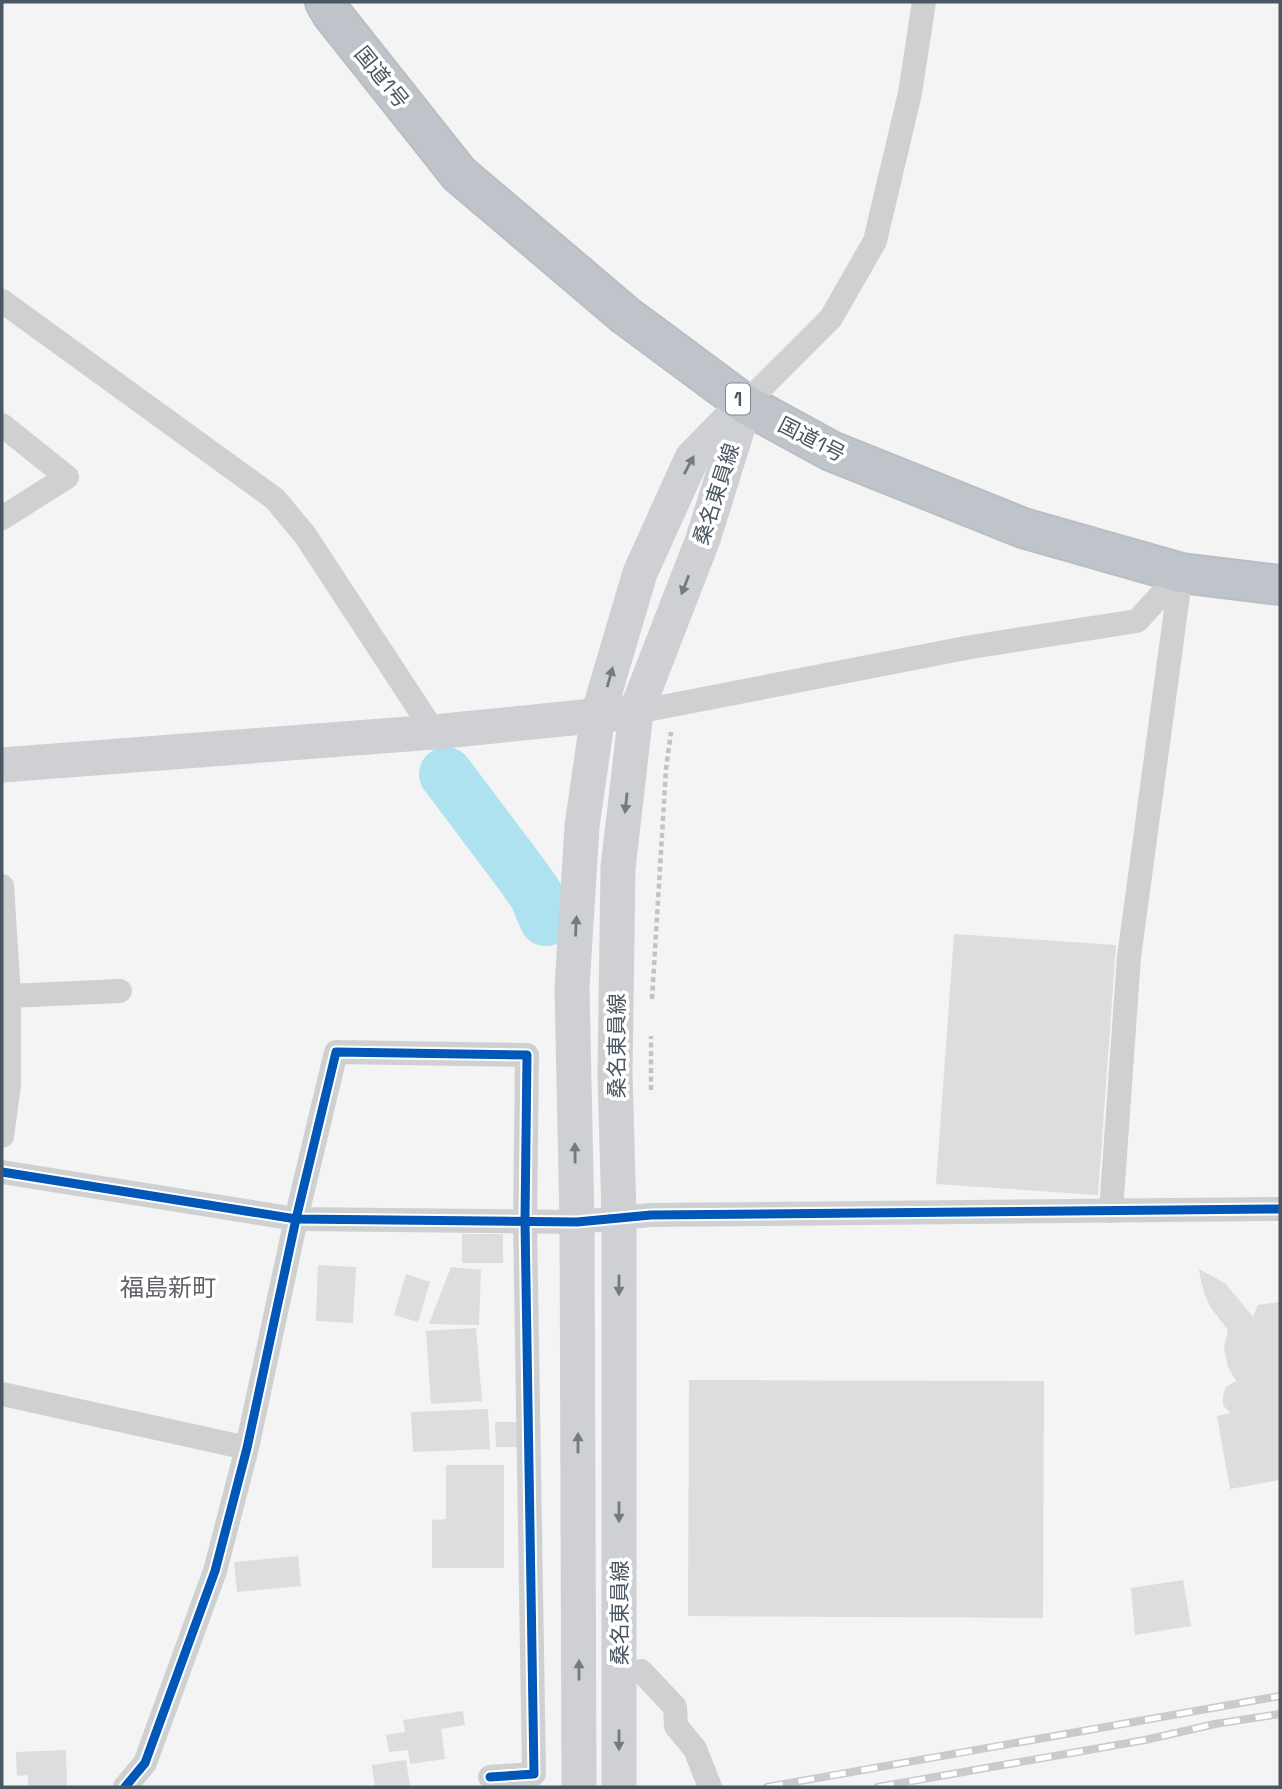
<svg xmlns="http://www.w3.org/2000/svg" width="1282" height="1789" viewBox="0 0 1282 1789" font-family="'Space Grotesk','Noto Sans JP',sans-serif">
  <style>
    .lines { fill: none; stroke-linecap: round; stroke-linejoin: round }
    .river { stroke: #aee2f0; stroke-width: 54 }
    .building { fill: #ddddde }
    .highway-casing { stroke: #b9bec3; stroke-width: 42 }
    .path { stroke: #bcc7c4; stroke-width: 4.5; stroke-dasharray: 5 3.5; stroke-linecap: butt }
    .street { stroke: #ced0d2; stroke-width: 24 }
    .secondary { stroke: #ced0d4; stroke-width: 35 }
    .highway { stroke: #bec4c9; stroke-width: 38 }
    .rail-casing { stroke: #c9cacc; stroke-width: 8 }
    .rail { stroke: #fff; stroke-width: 5; stroke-dasharray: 16; stroke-linecap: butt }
    .cycleway-casing { stroke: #fff; stroke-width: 13 }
    .cycleway { stroke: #0057b8; stroke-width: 9 }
    .oneway { fill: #727b84 }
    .labels { text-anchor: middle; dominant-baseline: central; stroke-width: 7; stroke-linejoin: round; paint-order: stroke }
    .shield { fill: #fff; stroke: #808990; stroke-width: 2 }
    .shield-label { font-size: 19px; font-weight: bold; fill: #4a5661 }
    .street-label { font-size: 21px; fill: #4a5661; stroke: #fff }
    .quarter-label { font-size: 24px; fill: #5f6368; stroke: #fff }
  </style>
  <rect width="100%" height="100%" fill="#f4f4f4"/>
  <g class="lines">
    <!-- river -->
    <polyline class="river" points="446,774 522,875 536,895 546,919"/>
  </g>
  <!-- building -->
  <g class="building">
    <polygon points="954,934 1116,945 1098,1195 936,1184"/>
    <rect x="462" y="1234" width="41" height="29"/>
    <polygon points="318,1265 356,1267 353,1323 316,1321"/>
    <polygon points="451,1267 481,1270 479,1325 429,1324"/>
    <polygon points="1199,1269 1226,1284 1253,1317 1258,1305 1280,1302 1280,1480 1230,1489 1217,1416 1230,1413 1223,1405 1223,1395 1226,1387 1236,1381 1228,1367 1224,1347 1228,1330 1211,1308 1205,1295 1201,1281"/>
    <polygon points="406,1274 430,1282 418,1322 394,1315"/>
    <polygon points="476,1328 482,1401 431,1404 426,1331"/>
    <polygon points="689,1380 1044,1381 1043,1618 688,1616"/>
    <polygon points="488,1409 490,1449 413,1452 411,1412"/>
    <polygon points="495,1422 523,1422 523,1447 496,1447"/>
    <polygon points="446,1465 504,1465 504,1568 432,1568 432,1520 446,1519"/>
    <polygon points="298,1556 301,1586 237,1592 234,1562"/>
    <polygon points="1183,1580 1191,1626 1135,1635 1131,1588"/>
    <polygon points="463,1711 465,1725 441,1729 445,1759 410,1764 408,1750 389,1752 386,1735 405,1732 403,1720"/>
    <polygon points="66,1750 67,1787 28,1787 28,1775 17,1776 16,1752"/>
    <polygon points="406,1760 410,1786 375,1787 372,1765"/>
  </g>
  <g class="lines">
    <!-- highway casing -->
    <g class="highway-casing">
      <polyline id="highway" points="325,2 332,14 459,174 625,315 745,404 831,451 1023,528 1181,573 1280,585"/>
    </g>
    <!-- path -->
    <g class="path">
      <polyline points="652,999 666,769 671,732"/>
      <polyline points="651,1090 651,1036"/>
    </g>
    <!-- street -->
    <g class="street">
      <polyline points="2,301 275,499 305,535 434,732"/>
      <polyline points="745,404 831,318 875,241 910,93 924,2"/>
      <polyline points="2,425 67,477 2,518"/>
      <polyline points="636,712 971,647 1137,621 1181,573"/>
      <polyline points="2,886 9,996 9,1085 2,1136"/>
      <polyline points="9,996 120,991"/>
      <polyline points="2,1172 296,1219 577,1222 651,1215 1280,1209"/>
      <polyline points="1111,1211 1129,957 1181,573"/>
      <polyline points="2,1394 247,1448"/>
      <polyline points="641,1671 675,1707 676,1726 695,1749 710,1787"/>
      <polyline points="125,1787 145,1763 215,1571 247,1448 296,1219 336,1052 527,1055 525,1221 534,1774 490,1777"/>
    </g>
    <!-- secondary -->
    <g class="secondary">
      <polyline points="2,765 434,732 622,713"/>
      <polyline points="619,1786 619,1217 615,1073 618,868 636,712 703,539 743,411"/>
      <polyline points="579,1787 577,1222 572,987 582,826 598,715 640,573 692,458 745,404"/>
    </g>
    <!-- highway -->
    <use href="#highway" class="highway"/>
    <!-- rail casing -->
    <g class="rail-casing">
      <g id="rail">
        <polyline points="767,1787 1280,1696"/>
        <polyline points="878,1787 1145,1740 1215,1724 1280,1714"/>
      </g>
    </g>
    <!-- rail -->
    <use href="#rail" class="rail"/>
    <!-- cycleway casing -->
    <g class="cycleway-casing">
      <g id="cycleway">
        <polyline points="2,1172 296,1219 577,1222 651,1215 1280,1209"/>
        <polyline points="125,1787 145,1763 215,1571 247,1448 296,1219 336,1052 527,1055 525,1221 534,1774 490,1777"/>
      </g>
    </g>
    <!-- cycleway -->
    <use href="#cycleway" class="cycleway"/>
  </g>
  <!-- one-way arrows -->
  <defs><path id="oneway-solid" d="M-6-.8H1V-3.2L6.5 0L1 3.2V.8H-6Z" transform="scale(1.75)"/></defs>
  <g class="oneway">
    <use href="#oneway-solid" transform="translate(689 465) rotate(-62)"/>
    <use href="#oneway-solid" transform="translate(685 585) rotate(111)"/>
    <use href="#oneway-solid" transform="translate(610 677) rotate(-74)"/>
    <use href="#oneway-solid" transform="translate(626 803) rotate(96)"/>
    <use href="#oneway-solid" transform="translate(576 926) rotate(-87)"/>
    <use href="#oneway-solid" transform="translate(575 1153) rotate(-91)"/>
    <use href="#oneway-solid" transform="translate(619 1285) rotate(90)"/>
    <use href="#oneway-solid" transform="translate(578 1443) rotate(-90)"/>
    <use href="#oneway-solid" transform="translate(619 1512) rotate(90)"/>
    <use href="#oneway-solid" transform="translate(579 1670) rotate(-90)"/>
    <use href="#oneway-solid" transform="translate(619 1740) rotate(90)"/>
  </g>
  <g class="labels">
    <!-- shield labels -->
    <rect class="shield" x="726" y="383.5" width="24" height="31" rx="5"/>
    <g class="shield-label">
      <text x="738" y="399">1</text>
    </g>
    <!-- street labels -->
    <g class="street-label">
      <text transform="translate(382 77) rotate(51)">国道1号</text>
      <text transform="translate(812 439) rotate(27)">国道1号</text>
      <text transform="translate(716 494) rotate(-72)">桑名東員線</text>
      <text transform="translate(616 1046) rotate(-90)">桑名東員線</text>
      <text transform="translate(619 1613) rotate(-90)">桑名東員線</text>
    </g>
    <!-- quarter labels -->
    <g class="quarter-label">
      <text x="168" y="1287">福島新町</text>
    </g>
  </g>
  <!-- border -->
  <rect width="1282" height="1789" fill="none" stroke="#4a5661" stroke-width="7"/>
</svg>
